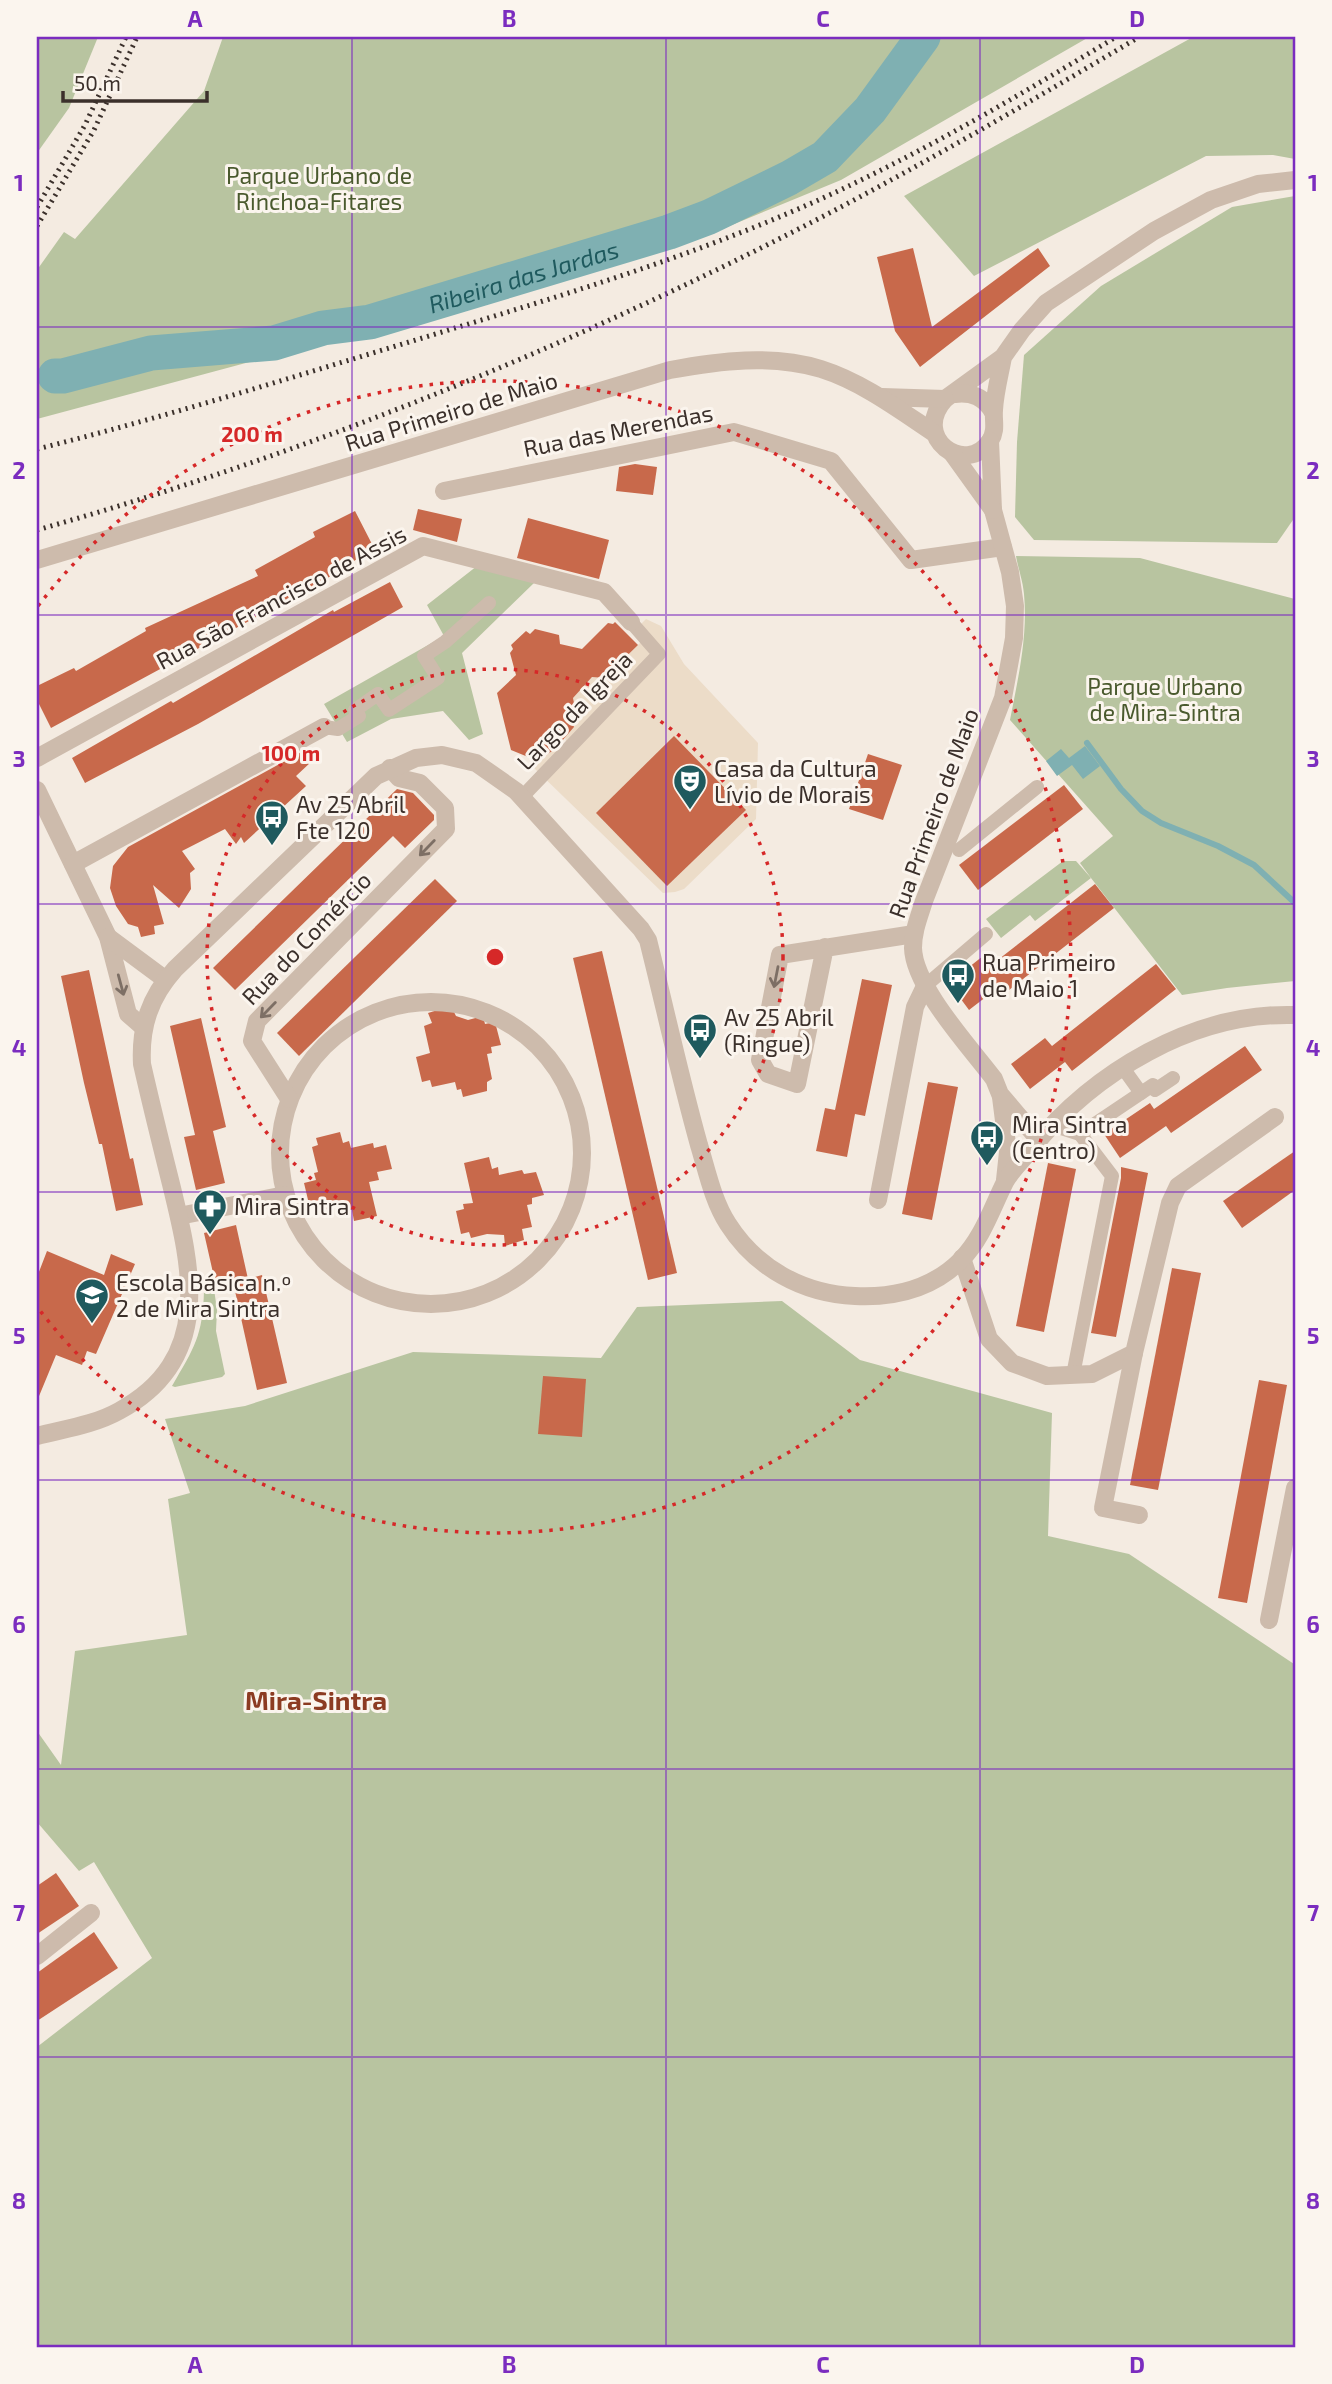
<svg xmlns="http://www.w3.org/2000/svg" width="1332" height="2384" viewBox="0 0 1332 2384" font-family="'Exo 2',sans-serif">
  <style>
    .green { fill: #b8c4a0 }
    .plaza { fill: #ecdcc8 }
    .water { fill: #7fb0b2 }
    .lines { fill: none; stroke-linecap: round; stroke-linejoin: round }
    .stream { stroke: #7fb0b2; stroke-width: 6 }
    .river { stroke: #7fb0b2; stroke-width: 35 }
    .building { fill: #c8694b }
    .pedestrian { stroke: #cdbbac; stroke-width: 14 }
    .minor { stroke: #cdbbac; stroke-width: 18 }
    .tertiary { stroke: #cdbbac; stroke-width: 18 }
    .rail { stroke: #3b302b; stroke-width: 5; stroke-dasharray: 2 5; stroke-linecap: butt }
    .oneway { stroke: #7d6f65 }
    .grid { fill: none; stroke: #7b2cbf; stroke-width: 2; stroke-opacity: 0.55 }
    .ring { fill: none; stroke: #d62828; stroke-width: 3.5; stroke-dasharray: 3.5 7 }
    .labels { text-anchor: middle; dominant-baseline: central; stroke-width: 6; stroke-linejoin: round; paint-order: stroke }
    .park-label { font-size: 23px; fill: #4a5a2e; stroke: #fbf5ee }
    .street-label { font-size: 23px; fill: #3b302b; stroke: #fbf5ee }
    .poi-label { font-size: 23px; fill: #3b302b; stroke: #fbf5ee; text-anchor: start }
    .water-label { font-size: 24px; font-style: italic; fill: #1f5a5e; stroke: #fbf5ee }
    .quarter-label { font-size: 26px; font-weight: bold; fill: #8c3b22; stroke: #fbf5ee }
    .centre { fill: #d62828; stroke: #fbf5ee; stroke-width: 3.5 }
    .ring-label { font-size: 21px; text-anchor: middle; font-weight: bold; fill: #d62828; stroke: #fbf5ee; stroke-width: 6; stroke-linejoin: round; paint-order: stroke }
    .neatline { fill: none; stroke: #7b2cbf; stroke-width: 2.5 }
    .grid-label { font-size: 23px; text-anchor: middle; font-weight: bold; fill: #7b2cbf }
  </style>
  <rect width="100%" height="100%" fill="#f4ebe1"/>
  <!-- green -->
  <g class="green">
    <polygon points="37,37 98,37 69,108 37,153"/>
    <polygon points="223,37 1089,37 841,180 727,227 585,272 37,419 37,270 64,232 75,239 204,91"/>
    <polygon points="1193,37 1295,37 1295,159 1273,155 1206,156 974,276 904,196"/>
    <polygon points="1295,196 1295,517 1277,543 1034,540 1015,517 1017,442 1024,355 1101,286 1232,207"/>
    <path d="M1016,556L1140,558L1295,599V981L1227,988L1182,995L1091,878L1035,921L1030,915L1001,938L986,919L1063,861H1076L1091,878L1080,863L1113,836L1010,720C1018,679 1028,636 1024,594C1023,581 1018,568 1016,556Z"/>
    <polygon points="477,566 535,582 462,653 483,734 469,740 443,711 391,719 347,742 324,704 444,636 427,605"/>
    <path d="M214,1289L217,1310L216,1331L225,1374L222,1377L175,1387L172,1386C194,1348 203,1336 204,1290Z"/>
    <polygon points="782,1301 860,1360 1052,1413 1048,1536 1129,1554 1294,1664 1295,2347 37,2347 37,2047 152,1958 94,1862 79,1871 37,1822 37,1731 61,1765 75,1651 187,1635 168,1499 190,1493 165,1419 245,1406 413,1352 601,1358 637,1307"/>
  </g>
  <!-- plaza -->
  <polygon class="plaza" points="646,619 661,626 684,664 758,743 756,819 684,889 675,892 663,893 533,767 533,759 537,754 544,756 554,747 558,749 566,742 565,736 574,727 572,721 577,717 573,698 592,677 604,678 640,643 639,626"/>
  <!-- water -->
  <polygon class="water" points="1085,746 1100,766 1083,779 1072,765 1057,776 1046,761 1061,749 1069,758"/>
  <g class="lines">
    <!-- stream -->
    <g class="stream">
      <polyline points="669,232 672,245"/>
      <polyline points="1087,743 1121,789 1142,811 1161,823 1218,846 1254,865 1295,903"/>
    </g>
    <!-- river -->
    <path class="river" id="s1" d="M55,376H63L151,353L274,343L323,328L370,322L669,232L709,217L789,178L825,157L870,110L923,37"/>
  </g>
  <!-- building -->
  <g class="building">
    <polygon points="913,248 932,327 1038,248 1050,266 920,367 895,331 877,257"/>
    <polygon points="635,464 657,467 653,495 616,491 619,467"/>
    <polygon points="418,509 462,519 457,542 413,530"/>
    <polygon points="355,511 374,548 323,581 51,728 37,700 37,686 74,668 76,671 146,631 145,628 258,576 255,570 315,537 313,532"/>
    <polygon points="528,518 609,540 599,579 517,558"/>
    <polygon points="390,582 403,607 198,724 85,783 72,758 171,701 173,703 333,610 334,612"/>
    <polygon points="615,622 638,645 604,678 592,677 573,698 577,717 572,721 574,727 556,748 544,757 537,754 533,759 511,750 497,693 516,675 510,653 513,649 511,645 526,631 530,634 535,629 559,635 560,644 582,649 608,623 613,624"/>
    <polygon points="674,736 746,810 667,886 596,813"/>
    <polygon points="305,750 311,762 296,776 306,786 244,843 241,837 236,844 225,829 182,851 195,869 190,873 191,889 179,908 153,885 164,924 154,926 155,934 141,937 138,927 128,924 116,906 110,888 113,866 128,847"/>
    <polygon points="868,754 902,765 883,820 849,809"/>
    <polygon points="1064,785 1083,809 978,890 959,865"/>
    <polygon points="397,789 413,793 434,815 434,820 405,848 393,836 235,990 213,968"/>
    <polygon points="435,879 457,901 299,1056 277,1033"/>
    <polygon points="1095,884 1114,908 1009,990 1004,983 969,1010 949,983 983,956 990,966"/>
    <polygon points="602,951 677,1273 648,1280 573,958"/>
    <polygon points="1156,964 1176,989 1072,1071 1065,1062 1030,1089 1011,1064 1045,1038 1052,1046"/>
    <polygon points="89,970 130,1159 133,1158 143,1205 116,1211 102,1144 99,1144 84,1083 61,976"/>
    <polygon points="862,979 892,985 865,1116 855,1114 847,1157 816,1151 825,1108 835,1110"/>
    <polygon points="451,1006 456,1016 468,1020 483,1016 485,1024 495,1022 501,1045 491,1047 492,1053 487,1054 492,1079 487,1082 487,1091 463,1097 461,1089 457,1090 455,1082 432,1087 430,1080 422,1082 416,1057 430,1053 424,1026 432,1023 428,1013"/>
    <polygon points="201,1018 226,1127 213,1131 225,1183 196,1190 184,1137 195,1135 170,1026"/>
    <polygon points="1245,1046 1262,1070 1171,1133 1166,1126 1120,1158 1104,1134 1150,1103 1154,1109"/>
    <polygon points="928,1082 958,1087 932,1220 902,1214"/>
    <polygon points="340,1132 343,1143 349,1141 351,1148 373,1143 374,1148 386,1145 392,1169 377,1172 379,1180 369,1182 377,1216 354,1221 352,1210 348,1210 347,1205 323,1210 321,1201 309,1204 304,1183 316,1180 314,1173 318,1172 312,1147 318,1145 316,1138"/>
    <polygon points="1295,1151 1295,1190 1242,1228 1223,1201"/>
    <polygon points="489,1157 492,1169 498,1167 499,1175 522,1170 524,1174 536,1172 544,1195 532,1198 532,1204 527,1205 532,1227 522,1229 524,1240 505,1246 504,1235 487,1234 471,1238 469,1232 461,1234 456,1211 464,1209 463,1204 473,1203 464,1163"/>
    <polygon points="1048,1163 1076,1169 1044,1332 1016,1326"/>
    <polygon points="1121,1167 1148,1173 1116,1337 1091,1333 1121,1178"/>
    <polygon points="236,1225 248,1279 262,1275 287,1383 257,1390 233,1282 216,1286 204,1233"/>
    <polygon points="47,1251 104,1275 111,1254 135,1264 96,1354 87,1351 82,1365 56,1355 37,1401 37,1277"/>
    <polygon points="1172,1268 1201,1273 1158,1490 1130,1485"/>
    <polygon points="543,1376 586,1379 582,1437 538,1434"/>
    <polygon points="1259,1380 1287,1385 1247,1603 1218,1598"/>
    <polygon points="56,1873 79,1906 37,1934 37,1886"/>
    <polygon points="94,1932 118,1968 37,2021 37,1973"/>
  </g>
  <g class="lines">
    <!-- pedestrian -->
    <g class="pedestrian">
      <polyline points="324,727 338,729 359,716 355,710 378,694 389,710 438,678 424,656 445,642 489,603"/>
      <polyline points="522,797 659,654 631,622"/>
      <polyline points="959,850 1037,787"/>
      <polyline points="925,986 986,934"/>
      <polyline points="1141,1093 1153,1085 1155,1090 1173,1078"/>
      <polyline points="1052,1125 1080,1134 1141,1093 1123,1068"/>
      <polyline points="1073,1375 1112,1176 1080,1134"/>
    </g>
    <!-- minor -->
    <g class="minor">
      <polyline points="444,491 734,432 831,461 911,560 1003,547"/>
      <polyline points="37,758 423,546 604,592 631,622"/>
      <polyline points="37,790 108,937 128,1014 143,1027"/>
      <polyline points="73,864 324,727"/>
      <polyline points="108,937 166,980"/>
      <polyline points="825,947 797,1084 768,1074 760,1060 780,955 914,934"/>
      <circle cx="431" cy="1153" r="151"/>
      <polyline points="289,1099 252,1041 257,1021 446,829 445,808 420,783 399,778 390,768"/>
      <polyline points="878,1200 915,1007 925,986"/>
      <polyline points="179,1216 285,1195"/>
      <polyline points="962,1258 989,1339 1012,1363 1047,1376 1092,1374 1134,1353 1170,1203 1178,1186 1275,1117"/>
      <polyline points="1134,1353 1103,1508 1139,1515"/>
      <polyline points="1269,1620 1295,1488"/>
      <polyline points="37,1956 91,1913"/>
    </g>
    <!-- tertiary -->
    <g class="tertiary">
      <path d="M1003,357C1000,374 995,392 994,410C993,421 997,430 990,441C966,477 910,438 945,399L1003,357L1022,330L1046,303L1154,231L1211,200L1258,184L1295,180"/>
      <path d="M955,394C972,392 984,397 993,412"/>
      <polyline points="882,397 945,399"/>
      <path d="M990,441L993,510L1010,572L1015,606L1014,638L1003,698L924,901C919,917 913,931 913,948C914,987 970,1047 994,1079L1000,1094L1039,1140"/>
      <polyline points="952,453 993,510"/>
      <path d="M37,560L670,370C719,361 771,354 821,369C862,382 898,409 934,433"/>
      <polyline points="1001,1097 1008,1152 1005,1180"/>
      <path d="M37,1436C64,1429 94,1425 119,1411C214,1360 192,1269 171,1184C161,1144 151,1104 142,1064C140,1026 150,997 175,969L376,776L416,758L442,755L476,763L516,791L641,929L648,940C665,1008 680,1077 699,1145C707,1171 713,1201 728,1224C756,1268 803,1294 855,1296C896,1298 932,1289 961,1260C983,1237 991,1210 1005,1182C1011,1171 1023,1160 1031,1149C1094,1072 1193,1012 1295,1015"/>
    </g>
    <!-- rail -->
    <g class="rail">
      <polyline points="37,207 85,125 126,37"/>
      <polyline points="37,226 94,130 137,37"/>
      <path d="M37,449C158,419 276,382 396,346C537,303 679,262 814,202C919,155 1018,96 1116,37"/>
      <path d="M37,530C306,454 568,348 816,220C926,163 1033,100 1139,37"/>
    </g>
  </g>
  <!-- one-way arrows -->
  <defs><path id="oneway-shaft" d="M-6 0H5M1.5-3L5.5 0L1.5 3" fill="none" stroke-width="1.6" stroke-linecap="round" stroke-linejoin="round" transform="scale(1.75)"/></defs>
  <g class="oneway">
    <use href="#oneway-shaft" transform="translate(427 848) rotate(134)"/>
    <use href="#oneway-shaft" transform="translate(776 977) rotate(101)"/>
    <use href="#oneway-shaft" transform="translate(121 985) rotate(75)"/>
    <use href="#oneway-shaft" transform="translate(268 1010) rotate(134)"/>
  </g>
  <!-- grid -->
  <path class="grid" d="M352,37V2347M666,37V2347M980,37V2347M37,327H1295M37,615H1295M37,904H1295M37,1192H1295M37,1480H1295M37,1769H1295M37,2057H1295"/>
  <!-- distance rings -->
  <g class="ring">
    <circle cx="495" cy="957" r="288"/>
    <path d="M38 606A576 576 0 1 1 38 1308"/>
  </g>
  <!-- icons -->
  <defs>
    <g id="theatre-pin" transform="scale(1.75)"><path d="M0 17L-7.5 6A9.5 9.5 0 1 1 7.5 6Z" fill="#1f5a5e" stroke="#fbf5ee"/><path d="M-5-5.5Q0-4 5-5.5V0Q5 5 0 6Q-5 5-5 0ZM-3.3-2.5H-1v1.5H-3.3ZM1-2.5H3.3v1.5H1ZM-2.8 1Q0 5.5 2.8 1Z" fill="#fff"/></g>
    <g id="bus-pin" transform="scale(1.75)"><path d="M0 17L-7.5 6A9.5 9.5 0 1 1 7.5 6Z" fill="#1f5a5e" stroke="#fbf5ee"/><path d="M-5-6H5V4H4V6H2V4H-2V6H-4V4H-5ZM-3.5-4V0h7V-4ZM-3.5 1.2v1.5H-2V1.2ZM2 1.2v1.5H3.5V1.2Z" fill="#fff"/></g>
    <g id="pharmacy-pin" transform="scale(1.75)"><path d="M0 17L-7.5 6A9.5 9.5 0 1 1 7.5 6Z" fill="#1f5a5e" stroke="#fbf5ee"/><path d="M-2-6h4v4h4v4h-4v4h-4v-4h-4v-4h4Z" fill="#fff"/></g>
    <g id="school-pin" transform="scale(1.75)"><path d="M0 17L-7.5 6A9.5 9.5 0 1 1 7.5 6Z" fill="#1f5a5e" stroke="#fbf5ee"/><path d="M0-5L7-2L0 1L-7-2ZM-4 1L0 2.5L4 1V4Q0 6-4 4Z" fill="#fff"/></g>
  </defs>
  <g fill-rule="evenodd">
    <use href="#theatre-pin" x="690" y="781"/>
    <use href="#bus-pin" x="272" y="817"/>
    <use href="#bus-pin" x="958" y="975"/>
    <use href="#bus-pin" x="700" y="1030"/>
    <use href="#bus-pin" x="987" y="1137"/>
    <use href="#pharmacy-pin" x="210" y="1206"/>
    <use href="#school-pin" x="92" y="1295"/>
  </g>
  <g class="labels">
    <!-- park labels -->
    <g class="park-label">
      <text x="319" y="175">Parque Urbano de<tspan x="319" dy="26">Rinchoa-Fitares</tspan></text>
      <text x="1165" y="686">Parque Urbano<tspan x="1165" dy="26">de Mira-Sintra</tspan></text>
    </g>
    <!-- street labels -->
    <g class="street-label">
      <text transform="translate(451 411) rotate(-17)">Rua Primeiro de Maio</text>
      <text transform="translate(618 430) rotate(-11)">Rua das Merendas</text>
      <text transform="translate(281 597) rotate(-28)">Rua São Francisco de Assis</text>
      <text transform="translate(574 710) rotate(-46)">Largo da Igreja</text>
      <text transform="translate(933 813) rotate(-70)">Rua Primeiro de Maio</text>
      <text transform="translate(306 938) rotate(-46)">Rua do Comércio</text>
    </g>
    <!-- poi labels -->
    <g class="poi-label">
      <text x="714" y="768">Casa da Cultura<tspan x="714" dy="26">Lívio de Morais</tspan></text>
      <text x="296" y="804">Av 25 Abril<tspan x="296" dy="26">Fte 120</tspan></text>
      <text x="982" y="962">Rua Primeiro<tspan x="982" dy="26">de Maio 1</tspan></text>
      <text x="724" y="1017">Av 25 Abril<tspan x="724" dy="26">(Ringue)</tspan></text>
      <text x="1012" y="1124">Mira Sintra<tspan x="1012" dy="26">(Centro)</tspan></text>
      <text x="234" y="1206">Mira Sintra</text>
      <text x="116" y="1282">Escola Básica n.º<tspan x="116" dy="26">2 de Mira Sintra</tspan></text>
    </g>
    <!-- water labels -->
    <g class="water-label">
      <text stroke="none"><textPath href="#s1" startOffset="481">Ribeira das Jardas</textPath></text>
    </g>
    <!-- quarter labels -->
    <g class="quarter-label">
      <text x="316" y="1699">Mira-Sintra</text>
    </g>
  </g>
  <circle cx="495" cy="957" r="10" class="centre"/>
  <g class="ring-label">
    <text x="252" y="442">200 m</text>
    <text x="291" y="761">100 m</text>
  </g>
  <!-- border -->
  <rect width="1332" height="2384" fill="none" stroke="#fbf5ee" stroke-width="77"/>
  <!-- scale -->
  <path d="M63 91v10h144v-10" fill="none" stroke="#3b302b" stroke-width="3.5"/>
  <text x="74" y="91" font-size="21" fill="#3b302b" stroke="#fbf5ee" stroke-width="5" paint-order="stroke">50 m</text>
  <rect x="38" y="38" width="1256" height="2308" class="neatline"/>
  <g class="grid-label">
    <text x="195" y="27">A</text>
    <text x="509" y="27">B</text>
    <text x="823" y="27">C</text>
    <text x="1137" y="27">D</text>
    <text x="19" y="191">1</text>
    <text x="1313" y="191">1</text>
    <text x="19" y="479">2</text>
    <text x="1313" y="479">2</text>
    <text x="19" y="767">3</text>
    <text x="1313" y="767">3</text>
    <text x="19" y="1056">4</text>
    <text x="1313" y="1056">4</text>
    <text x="19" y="1344">5</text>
    <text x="1313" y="1344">5</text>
    <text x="19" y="1633">6</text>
    <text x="1313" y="1633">6</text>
    <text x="19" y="1921">7</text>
    <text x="1313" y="1921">7</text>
    <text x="19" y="2209">8</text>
    <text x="1313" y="2209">8</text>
    <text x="195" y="2373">A</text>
    <text x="509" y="2373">B</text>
    <text x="823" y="2373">C</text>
    <text x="1137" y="2373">D</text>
  </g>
</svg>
